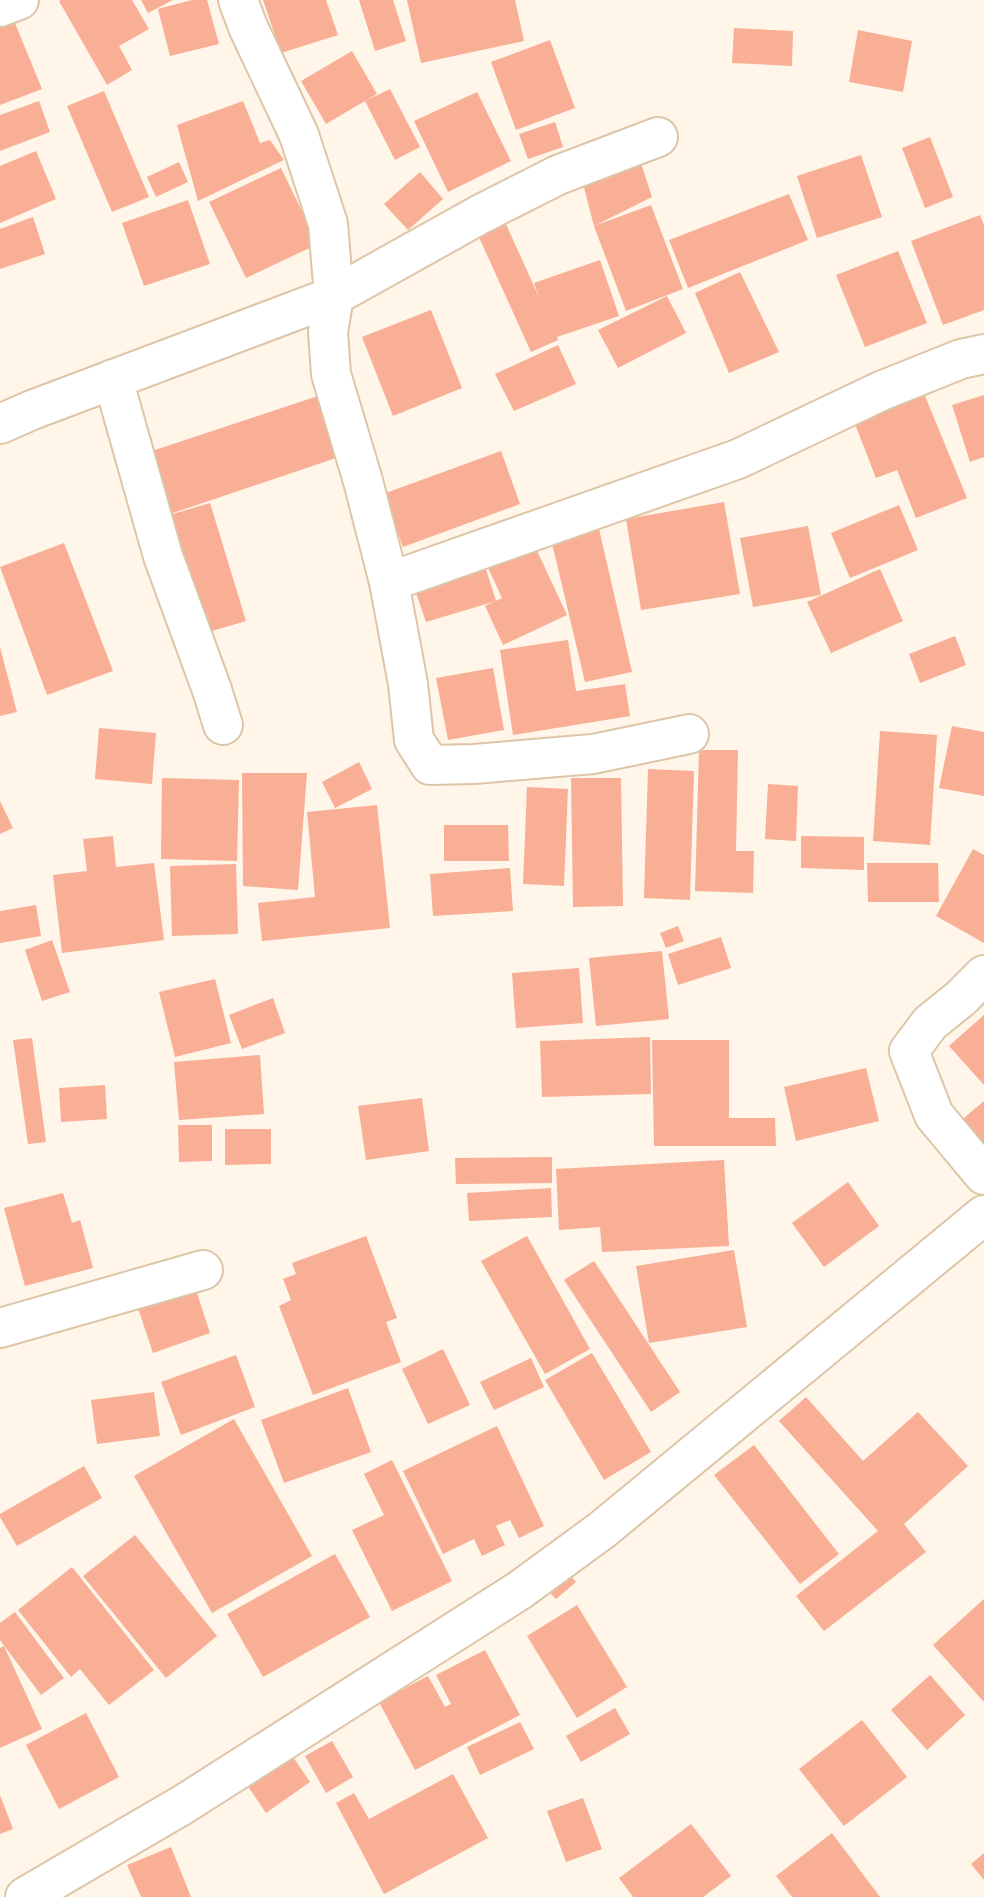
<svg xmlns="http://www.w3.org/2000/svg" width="984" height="1897" viewBox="0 0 984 1897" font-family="'PT Sans Narrow',sans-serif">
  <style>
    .building { fill: #f8af95 }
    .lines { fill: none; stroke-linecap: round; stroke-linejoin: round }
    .minor-casing { stroke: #ddc6a8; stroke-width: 42 }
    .minor { stroke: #fff; stroke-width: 38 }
  </style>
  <rect width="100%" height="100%" fill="#fff5e9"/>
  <!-- building -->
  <g class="building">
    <polygon points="61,0 132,0 149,29 119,46 132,70 107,85 59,1"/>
    <polygon points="141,0 173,0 148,13"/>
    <polygon points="192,0 207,0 219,44 170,56 158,9"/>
    <polygon points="263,0 326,0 338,35 281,53"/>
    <polygon points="359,0 393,0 406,41 375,51"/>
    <polygon points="407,0 515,0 524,41 421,63"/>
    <polygon points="10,11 42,89 0,105 0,15"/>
    <polygon points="734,28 793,31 792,66 732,63"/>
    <polygon points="858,30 912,41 903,92 849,82"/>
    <polygon points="550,40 575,108 516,130 491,62"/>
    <polygon points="352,51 377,94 326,124 301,81"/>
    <polygon points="390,89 420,147 395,160 365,101"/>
    <polygon points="104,91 149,197 112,212 67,106"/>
    <polygon points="477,92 511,161 448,192 414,121"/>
    <polygon points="39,101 50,132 0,151 0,115"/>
    <polygon points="243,101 260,143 270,140 284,160 198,201 177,125"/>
    <polygon points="555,122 563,147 528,159 519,134"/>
    <polygon points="930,137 953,197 925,208 902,148"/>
    <polygon points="36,151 56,199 0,223 0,166"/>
    <polygon points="637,151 652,197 594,226 582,180"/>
    <polygon points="861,155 882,217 817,238 797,176"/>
    <polygon points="179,162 188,182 156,197 147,177"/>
    <polygon points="281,168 318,244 246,278 209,202"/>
    <polygon points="420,172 443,199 408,230 384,204"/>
    <polygon points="789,194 808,240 688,288 669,240"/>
    <polygon points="188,200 210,264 144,286 122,223"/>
    <polygon points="651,205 683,289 626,311 594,226"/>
    <polygon points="500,211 539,297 534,283 600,260 619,316 557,337 558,340 531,352 473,224"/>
    <polygon points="980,215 984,225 984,310 943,325 911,241"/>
    <polygon points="33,217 45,254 0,269 0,229"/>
    <polygon points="898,251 927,323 865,347 836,275"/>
    <polygon points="740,272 779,352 729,373 695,293"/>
    <polygon points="667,296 686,333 618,368 598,330"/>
    <polygon points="431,310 462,388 393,416 362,337"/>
    <polygon points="558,345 576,384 514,411 495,374"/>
    <polygon points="923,391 967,498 916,518 897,470 876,478 853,419"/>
    <polygon points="321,395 342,456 170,514 149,452"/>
    <polygon points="984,395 984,457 970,462 952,405"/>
    <polygon points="501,451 520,504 403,547 383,494"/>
    <polygon points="724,502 740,594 641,610 626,519"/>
    <polygon points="210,503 246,621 202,634 166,516"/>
    <polygon points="899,505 918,550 850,578 831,533"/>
    <polygon points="808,526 821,595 753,607 740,538"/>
    <polygon points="599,529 632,672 585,682 551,539"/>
    <polygon points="532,540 567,615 503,645 485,606 502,598 485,561"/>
    <polygon points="64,543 113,671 47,695 0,567"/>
    <polygon points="485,566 496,601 426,622 414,587"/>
    <polygon points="880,569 903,621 831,653 807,602"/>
    <polygon points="955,636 966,665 920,683 909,654"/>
    <polygon points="568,640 576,691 625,684 630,716 513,735 500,650"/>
    <polygon points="0,647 17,712 0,716"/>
    <polygon points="493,668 504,730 448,740 436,678"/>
    <polygon points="952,726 984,732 984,796 939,788"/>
    <polygon points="99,728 156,733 152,784 95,779"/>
    <polygon points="880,731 937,735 930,845 873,841"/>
    <polygon points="699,750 738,750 736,851 754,851 753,893 695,891"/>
    <polygon points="359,762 372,789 335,808 322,782"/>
    <polygon points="648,769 694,771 690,900 644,898"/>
    <polygon points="242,773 307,773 298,890 243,886"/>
    <polygon points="162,778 239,780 237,861 161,859"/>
    <polygon points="571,778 621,778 623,906 573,907"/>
    <polygon points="768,784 798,786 796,841 765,839"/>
    <polygon points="527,787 568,789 564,886 523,884"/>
    <polygon points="0,801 13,828 0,834"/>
    <polygon points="377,805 390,928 262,941 258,903 315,897 307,812"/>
    <polygon points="444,825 508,825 509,861 444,861"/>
    <polygon points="113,836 116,867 154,863 164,940 62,953 53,875 87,871 83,839"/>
    <polygon points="801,836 864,837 864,870 801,868"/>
    <polygon points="973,849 984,855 984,943 936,916"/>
    <polygon points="867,863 938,863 939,902 868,902"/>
    <polygon points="236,864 238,934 172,936 170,866"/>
    <polygon points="510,868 513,911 433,916 430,874"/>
    <polygon points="36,905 41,936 0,943 0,911"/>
    <polygon points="678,926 684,941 666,948 660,933"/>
    <polygon points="721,937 731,968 678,985 668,954"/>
    <polygon points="52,940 70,992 42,1001 25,950"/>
    <polygon points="662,951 669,1019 596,1026 589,958"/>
    <polygon points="579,968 583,1023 516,1028 512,973"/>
    <polygon points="215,979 231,1043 175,1057 159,992"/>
    <polygon points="273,998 285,1033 242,1049 229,1015"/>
    <polygon points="984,1015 984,1085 949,1046"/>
    <polygon points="650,1037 651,1094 542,1097 540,1041"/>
    <polygon points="32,1038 46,1142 28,1144 13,1040"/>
    <polygon points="652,1040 729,1040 729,1118 775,1118 776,1146 654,1146"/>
    <polygon points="260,1055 264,1114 179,1120 174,1062"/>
    <polygon points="866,1068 879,1121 796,1141 784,1087"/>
    <polygon points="105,1085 107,1119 61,1122 59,1088"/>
    <polygon points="422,1098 429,1151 366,1160 358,1106"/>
    <polygon points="984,1101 984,1167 952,1128"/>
    <polygon points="178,1125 212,1125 212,1161 179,1162"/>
    <polygon points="225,1129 271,1129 271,1164 225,1165"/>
    <polygon points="552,1157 552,1183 456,1184 455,1158"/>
    <polygon points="724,1160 729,1246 602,1252 600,1227 559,1230 556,1169"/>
    <polygon points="848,1182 879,1226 824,1267 792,1223"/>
    <polygon points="551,1188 552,1217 469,1221 467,1193"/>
    <polygon points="63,1193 72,1223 80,1220 93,1268 25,1286 4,1208"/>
    <polygon points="366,1236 397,1318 386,1322 401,1362 313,1395 279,1306 291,1300 283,1279 296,1274 292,1263"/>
    <polygon points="527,1236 590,1349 545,1374 481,1261"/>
    <polygon points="734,1250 747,1327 649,1343 636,1266"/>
    <polygon points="594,1261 680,1392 651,1412 564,1280"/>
    <polygon points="195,1287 210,1333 153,1353 138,1308"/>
    <polygon points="443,1349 470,1405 428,1424 402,1369"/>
    <polygon points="592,1353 651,1452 604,1480 545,1380"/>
    <polygon points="236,1355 255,1407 181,1435 161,1382"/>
    <polygon points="531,1358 544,1387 494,1410 480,1382"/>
    <polygon points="348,1388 371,1452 284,1483 261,1420"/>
    <polygon points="154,1392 160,1436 97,1444 91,1400"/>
    <polygon points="806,1397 863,1461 918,1412 968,1466 904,1524 926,1552 824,1631 796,1596 878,1531 779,1421"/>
    <polygon points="234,1419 312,1556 212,1613 134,1476"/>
    <polygon points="497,1426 544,1526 519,1538 510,1520 496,1526 505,1545 482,1556 474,1539 443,1554 403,1471"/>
    <polygon points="754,1445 839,1554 800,1584 714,1475"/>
    <polygon points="392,1460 452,1581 392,1611 352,1530 384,1515 364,1474"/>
    <polygon points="84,1466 102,1498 17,1546 0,1517 0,1514"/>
    <polygon points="135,1535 217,1636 166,1678 83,1576"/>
    <polygon points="335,1554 370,1617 263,1677 227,1614"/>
    <polygon points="72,1567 154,1670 109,1705 80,1669 71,1677 18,1610"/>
    <polygon points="565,1570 576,1582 556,1599 545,1588"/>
    <polygon points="984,1599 984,1702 933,1645"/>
    <polygon points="577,1605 627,1687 577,1718 527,1636"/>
    <polygon points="15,1612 64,1678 41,1695 0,1640 0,1623"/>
    <polygon points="4,1646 42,1729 0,1748 0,1648"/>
    <polygon points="485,1650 520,1715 415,1770 379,1702 428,1676 445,1707 451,1704 436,1675"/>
    <polygon points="930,1675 965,1715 927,1750 891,1710"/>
    <polygon points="615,1708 630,1734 581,1762 566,1736"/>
    <polygon points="86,1713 119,1777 59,1809 26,1745"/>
    <polygon points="862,1720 907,1777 844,1826 799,1769"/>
    <polygon points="520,1722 534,1749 480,1775 467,1747"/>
    <polygon points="332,1741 353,1777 326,1793 305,1756"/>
    <polygon points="291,1754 310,1782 266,1813 247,1785"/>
    <polygon points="453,1774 488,1838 384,1894 336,1803 354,1793 369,1819"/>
    <polygon points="0,1795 13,1829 0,1834"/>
    <polygon points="583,1798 602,1849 566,1862 547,1811"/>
    <polygon points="691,1824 731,1876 703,1897 633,1897 619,1878"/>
    <polygon points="832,1833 880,1897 792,1897 776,1876"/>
    <polygon points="171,1847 191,1897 141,1897 127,1865"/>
    <polygon points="984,1853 984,1880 971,1864"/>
  </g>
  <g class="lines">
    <!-- minor casing -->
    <g class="minor-casing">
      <g id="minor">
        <polyline points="0,7 19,0"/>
        <polyline points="658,137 558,175 479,215 334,296 328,332 331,374 363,481 389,582 408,684 414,740 430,765 474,764 593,754 689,734"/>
        <polyline points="113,379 163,556 212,690 223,725"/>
        <polyline points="0,424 32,410 334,296 328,224 299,135 248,27 238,0"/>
        <polyline points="389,582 738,459 881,391 961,359 984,354"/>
        <polyline points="984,975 961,998 930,1023 909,1051 934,1115 984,1175"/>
        <polyline points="0,1328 203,1270"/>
        <polyline points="25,1897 184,1804 520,1590 602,1530 984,1215"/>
      </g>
    </g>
    <!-- minor -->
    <use href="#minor" class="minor"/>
  </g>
</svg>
